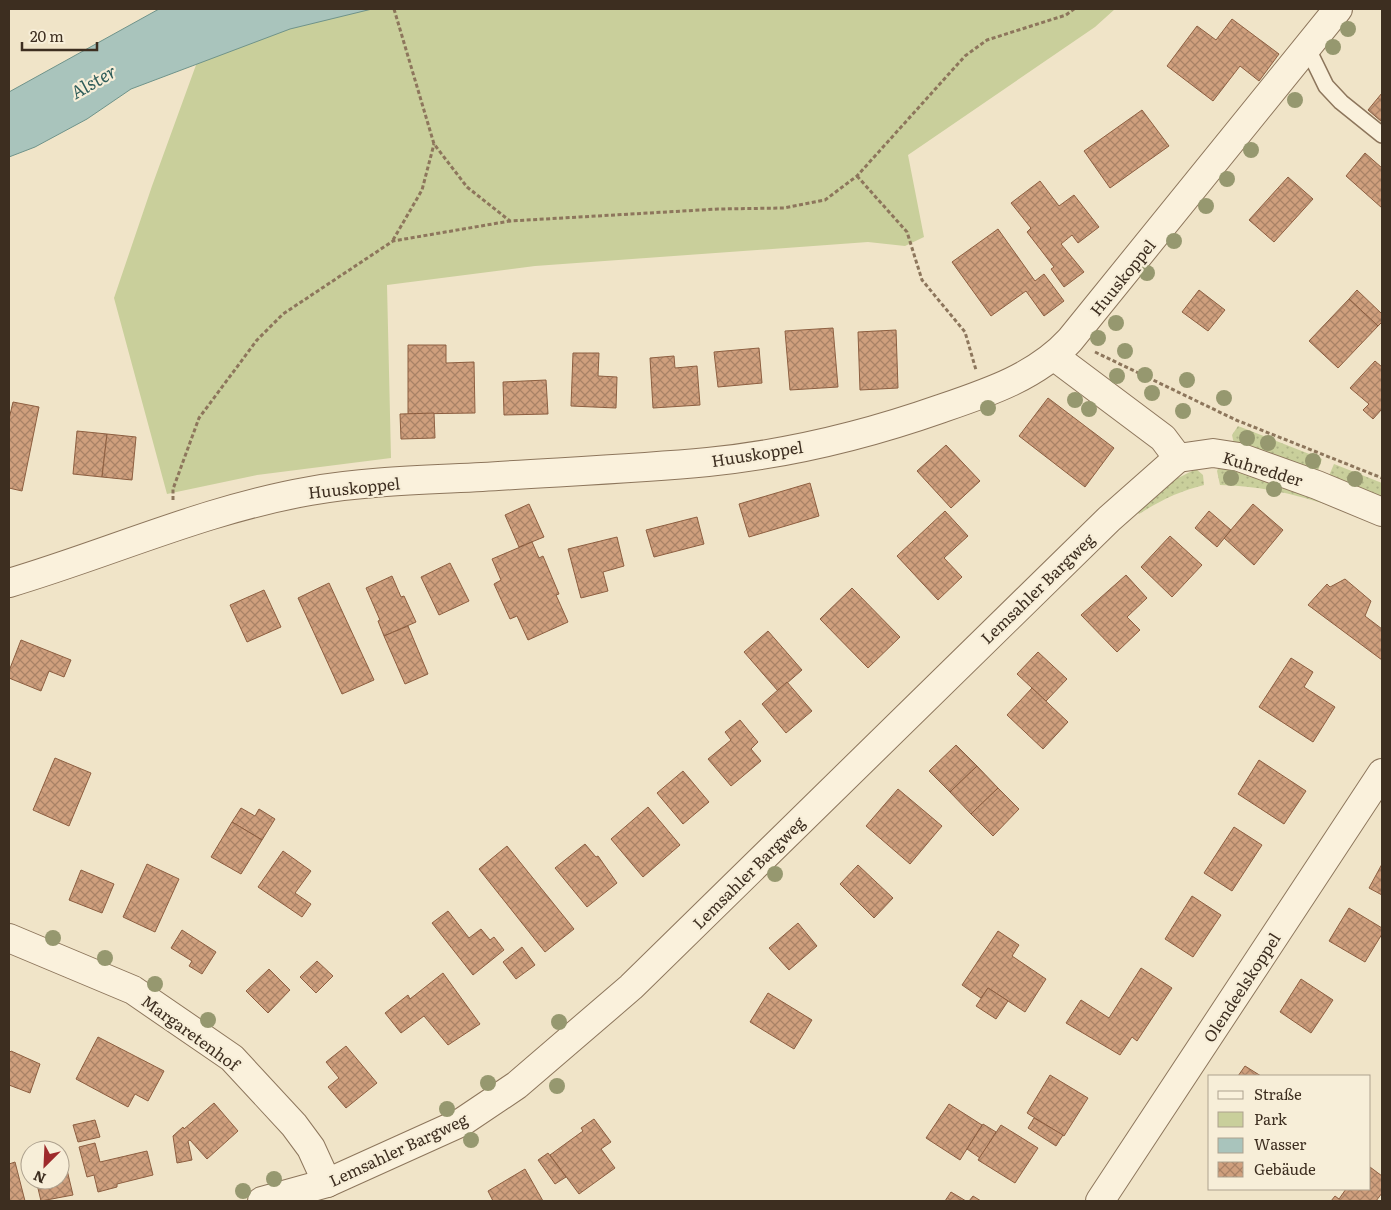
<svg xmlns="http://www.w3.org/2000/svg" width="1391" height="1210" viewBox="0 0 1391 1210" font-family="Literata,serif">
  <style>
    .grass { fill: url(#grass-dots) }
    .green { fill: #c9cf9b }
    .water { fill: #a9c4bc; stroke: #6f938a }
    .building { fill: url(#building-cross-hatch); stroke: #8d5f41 }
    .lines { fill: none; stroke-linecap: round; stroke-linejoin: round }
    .lane-casing { stroke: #8d765c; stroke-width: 18 }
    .street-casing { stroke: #8d765c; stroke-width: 30 }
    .path { stroke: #8d765c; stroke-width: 3; stroke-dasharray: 4 2.5; stroke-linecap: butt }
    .lane { stroke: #faf1dc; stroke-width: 15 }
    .street { stroke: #faf1dc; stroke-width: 28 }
    .tree { fill: #96986f }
    .labels { text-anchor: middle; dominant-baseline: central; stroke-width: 4.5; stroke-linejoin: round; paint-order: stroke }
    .street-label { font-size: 16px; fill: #3d2e20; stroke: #f7eed8 }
    .water-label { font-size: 18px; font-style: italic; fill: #2f5d5a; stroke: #f7eed8 }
  </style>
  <defs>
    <pattern id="grass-dots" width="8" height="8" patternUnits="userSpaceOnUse" patternTransform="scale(1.25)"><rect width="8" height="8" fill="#c9cf9b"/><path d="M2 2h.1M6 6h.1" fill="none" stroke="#aeb285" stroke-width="1.8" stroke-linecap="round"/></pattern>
    <pattern id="building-cross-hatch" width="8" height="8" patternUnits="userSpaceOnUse" patternTransform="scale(1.25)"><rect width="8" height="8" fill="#cf9f7d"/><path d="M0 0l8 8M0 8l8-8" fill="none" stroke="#a98266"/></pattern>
  </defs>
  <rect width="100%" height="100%" fill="#f0e4c8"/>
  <!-- grass -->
  <g class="grass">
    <polygon points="1238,426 1322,459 1317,474 1234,444 1232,435"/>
    <path d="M1220,464L1242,469L1339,509C1300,495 1262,486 1220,485L1217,471Z"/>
    <polygon points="1334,464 1382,483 1382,502 1328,478"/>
    <path d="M1196,469L1203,475L1204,485C1180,491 1161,500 1139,514L1135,510L1158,488Z"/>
  </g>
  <!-- green -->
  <polygon class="green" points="223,9 1115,9 1095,27 908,155 924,237 905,246 868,242 535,266 387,285 391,458 257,475 167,494 114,298 152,186 196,65"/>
  <!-- water -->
  <polygon class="water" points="159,9 372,9 290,29 131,89 87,119 35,147 9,157 9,92"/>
  <!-- building -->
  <g class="building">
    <polygon points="1232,19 1279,54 1259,81 1240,66 1213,101 1167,66 1197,26 1216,40"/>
    <polygon points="1382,93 1382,122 1368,110"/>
    <polygon points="1142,110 1169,146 1110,188 1084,151"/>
    <polygon points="1365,153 1382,168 1382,208 1346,176"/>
    <polygon points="1288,177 1313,199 1274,242 1249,220"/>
    <polygon points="1040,181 1059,206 1074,195 1099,227 1078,243 1072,235 1061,244 1084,272 1064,287 1051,269 1054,267 1027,232 1031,228 1011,203"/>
    <polygon points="998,229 1035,281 1044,274 1064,301 1044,316 1026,291 991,316 952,262"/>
    <polygon points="1199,290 1225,310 1208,331 1182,312"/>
    <polygon points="1357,290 1382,314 1382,322 1378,326 1349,299"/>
    <polygon points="1349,299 1378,326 1338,368 1309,341"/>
    <polygon points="833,328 838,387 790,390 785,331"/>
    <polygon points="896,330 898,388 860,390 858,332"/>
    <polygon points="408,345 446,345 446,363 474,362 475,413 408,414"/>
    <polygon points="759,348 762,383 718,387 714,352"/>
    <polygon points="573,353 599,353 598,376 617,377 616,408 571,406"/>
    <polygon points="674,356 675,368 697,366 700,405 653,408 650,358"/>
    <polygon points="1375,361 1382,367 1382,409 1373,419 1363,410 1369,404 1350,388"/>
    <polygon points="546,380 548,414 504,415 503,382"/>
    <polygon points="1048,398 1114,448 1085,487 1019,436"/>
    <polygon points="13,402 39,407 22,491 9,488 9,419"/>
    <polygon points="434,413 435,438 401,439 400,414"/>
    <polygon points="77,431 107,434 102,477 73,474"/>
    <polygon points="107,434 136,437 132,480 102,477"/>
    <polygon points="946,445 980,481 951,508 917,471"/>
    <polygon points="810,483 819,516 749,537 739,504"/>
    <polygon points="529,504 544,537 519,547 505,515"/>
    <polygon points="1253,504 1283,530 1254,565 1224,538"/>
    <polygon points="945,511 968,536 944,558 962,577 938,600 897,556"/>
    <polygon points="1209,511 1231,530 1217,547 1195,528"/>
    <polygon points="697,517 704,544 654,557 646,530"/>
    <polygon points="1170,536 1202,565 1172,597 1141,567"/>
    <polygon points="617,537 624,566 603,572 608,591 581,598 568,549"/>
    <polygon points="532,542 539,558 543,556 559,594 556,595 568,622 528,640 517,616 510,619 494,584 501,580 492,559"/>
    <polygon points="450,563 469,601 439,615 421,577"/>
    <polygon points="1126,575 1147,598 1127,617 1140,630 1117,652 1081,615"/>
    <polygon points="392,576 401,597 404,596 416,622 384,636 378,621 380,620 366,588"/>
    <polygon points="1345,579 1371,601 1365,616 1382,629 1382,660 1308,605 1327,584 1330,587"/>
    <polygon points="329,583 374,680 342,694 298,598"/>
    <polygon points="852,588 900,637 868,668 820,619"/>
    <polygon points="264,590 281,627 247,642 230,605"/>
    <polygon points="408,626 428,674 405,684 384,636"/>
    <polygon points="768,631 802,670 778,691 744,652"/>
    <polygon points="21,640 71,660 64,677 49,671 41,691 9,678 9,671"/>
    <polygon points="1038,652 1067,679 1046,701 1017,674"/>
    <polygon points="1291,658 1313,672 1304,687 1335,707 1313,742 1259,707"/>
    <polygon points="787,682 812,711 786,733 762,704"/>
    <polygon points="1032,688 1068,722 1043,749 1007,715"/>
    <polygon points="740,720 758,742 751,749 761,761 731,786 708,759 731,740 725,732"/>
    <polygon points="956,745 977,766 950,792 929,771"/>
    <polygon points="55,758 91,773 69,826 33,810"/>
    <polygon points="1259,760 1306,791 1284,824 1238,794"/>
    <polygon points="977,766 998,788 971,814 950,792"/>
    <polygon points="683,771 709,802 683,824 657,793"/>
    <polygon points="998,788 1019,809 993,836 971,814"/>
    <polygon points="898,789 942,826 910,864 866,826"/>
    <polygon points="648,807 680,845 643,877 611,839"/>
    <polygon points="241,808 255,816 259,809 275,819 262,840 232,822"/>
    <polygon points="232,822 262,840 241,874 211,857"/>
    <polygon points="1234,827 1262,845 1232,891 1204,873"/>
    <polygon points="585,844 596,857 598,856 617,883 587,907 555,868"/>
    <polygon points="507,846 574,929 545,952 479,869"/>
    <polygon points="283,851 311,871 295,893 311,904 302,917 258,887"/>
    <polygon points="147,864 179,879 155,932 123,917"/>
    <polygon points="1382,864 1382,895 1369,888"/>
    <polygon points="858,865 893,898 874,918 840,884"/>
    <polygon points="81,870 114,884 102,913 69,900"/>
    <polygon points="1192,896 1221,915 1193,957 1165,939"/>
    <polygon points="1349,908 1382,928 1382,934 1365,962 1329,941"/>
    <polygon points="448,911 469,938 481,929 490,940 494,937 504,950 473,975 432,923"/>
    <polygon points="798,923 817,946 789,970 769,948"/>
    <polygon points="182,930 216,952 202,974 189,966 192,961 171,948"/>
    <polygon points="998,931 1019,945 1012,956 1046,979 1025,1012 988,988 981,998 962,985"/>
    <polygon points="522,947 535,965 516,979 503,962"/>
    <polygon points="317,961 333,976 316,993 300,977"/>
    <polygon points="1141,968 1172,988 1137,1041 1132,1037 1120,1055 1066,1023 1081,1000 1109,1018"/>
    <polygon points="269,969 290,990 268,1013 246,991"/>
    <polygon points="443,973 480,1024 448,1045 424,1016 401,1033 385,1013 408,995 410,999"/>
    <polygon points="1301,979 1333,1000 1311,1033 1280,1012"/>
    <polygon points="988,988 1008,1001 996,1019 976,1006"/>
    <polygon points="768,993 812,1020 794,1049 750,1022"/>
    <polygon points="98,1037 164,1071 148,1101 135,1094 128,1107 76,1079"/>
    <polygon points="346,1046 377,1083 346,1108 328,1087 339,1078 326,1062"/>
    <polygon points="11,1051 40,1064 30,1093 9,1085 9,1053"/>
    <polygon points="1245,1066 1261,1076 1238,1076"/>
    <polygon points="1050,1075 1088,1098 1064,1136 1027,1113"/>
    <polygon points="214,1103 238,1131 207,1159 190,1140 188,1141 192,1160 177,1163 173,1136 183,1127 184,1129"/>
    <polygon points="949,1104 982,1125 960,1160 926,1138"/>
    <polygon points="1034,1118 1063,1135 1056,1146 1028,1128"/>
    <polygon points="594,1119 611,1142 601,1149 615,1168 579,1194 550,1155 583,1131 581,1128"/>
    <polygon points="95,1120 100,1137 78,1142 73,1125"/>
    <polygon points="983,1124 996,1132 980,1158 967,1149"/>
    <polygon points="1001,1125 1038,1148 1015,1183 978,1160"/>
    <polygon points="95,1143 100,1162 147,1151 153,1175 117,1184 117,1187 98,1192 94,1175 87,1177 79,1147"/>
    <polygon points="63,1153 73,1195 41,1201 36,1180 60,1180 60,1154"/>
    <polygon points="548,1153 566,1177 555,1184 538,1160"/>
    <polygon points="15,1162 25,1201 9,1201 9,1164"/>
    <polygon points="1370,1167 1382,1176 1382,1193 1376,1201 1331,1201 1335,1196 1339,1199 1346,1189 1370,1189"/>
    <polygon points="525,1169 543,1201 493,1201 488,1191"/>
    <polygon points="951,1192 966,1201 945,1201"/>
    <polygon points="973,1196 981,1201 969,1201"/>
  </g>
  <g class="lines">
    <!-- lane casing -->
    <g class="lane-casing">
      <polyline id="lane" points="1307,47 1326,86 1341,102 1382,135"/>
    </g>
    <!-- street casing -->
    <g class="street-casing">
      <g id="street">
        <polyline points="1055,357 1163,438 1178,458 1213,453 1239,457 1317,485 1382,512"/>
        <path d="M9,583C110,553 206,509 310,491C366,481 425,480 482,477C557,472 633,469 708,462C787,454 866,435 940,409C987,393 1036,377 1070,340L1338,9"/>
        <polyline points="9,938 133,990 232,1058 294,1125 311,1148 327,1183"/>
        <polyline points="262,1201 327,1183 462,1122 517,1085 631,987 1109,519 1178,458"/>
        <polyline points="1100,1201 1382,773"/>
      </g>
    </g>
    <!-- path -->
    <g class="path">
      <polyline points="394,9 434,144 467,187 510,221 718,209 784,208 825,200 857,176 965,56 987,40 1066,15 1074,9"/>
      <polyline points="857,176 907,232 922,280 965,332 976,370"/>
      <polyline points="393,240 422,190 434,144"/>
      <polyline points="1095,352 1236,420 1382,478"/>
      <polyline points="173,500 173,489 199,418 257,340 283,314 393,241 510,221"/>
    </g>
    <!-- lane -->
    <use href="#lane" class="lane"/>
    <!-- street -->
    <use href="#street" class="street"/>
  </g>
  <!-- trees -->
  <g class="tree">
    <circle cx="1348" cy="29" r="8"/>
    <circle cx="1333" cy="47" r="8"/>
    <circle cx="1295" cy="100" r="8"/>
    <circle cx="1251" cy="150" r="8"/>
    <circle cx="1227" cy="179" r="8"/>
    <circle cx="1206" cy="206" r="8"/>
    <circle cx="1174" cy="241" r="8"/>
    <circle cx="1147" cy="273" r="8"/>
    <circle cx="1116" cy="323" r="8"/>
    <circle cx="1098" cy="338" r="8"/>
    <circle cx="1125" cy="351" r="8"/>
    <circle cx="1145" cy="375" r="8"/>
    <circle cx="1117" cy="376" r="8"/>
    <circle cx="1187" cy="380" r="8"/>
    <circle cx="1152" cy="393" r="8"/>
    <circle cx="1224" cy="398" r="8"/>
    <circle cx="1075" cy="400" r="8"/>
    <circle cx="988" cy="408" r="8"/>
    <circle cx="1089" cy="409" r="8"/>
    <circle cx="1183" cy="411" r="8"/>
    <circle cx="1247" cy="438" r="8"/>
    <circle cx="1268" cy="443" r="8"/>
    <circle cx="1313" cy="461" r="8"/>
    <circle cx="1231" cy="478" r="8"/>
    <circle cx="1355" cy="479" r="8"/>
    <circle cx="1274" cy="489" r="8"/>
    <circle cx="775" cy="874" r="8"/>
    <circle cx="53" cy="938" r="8"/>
    <circle cx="105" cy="958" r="8"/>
    <circle cx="155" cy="984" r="8"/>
    <circle cx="208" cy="1020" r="8"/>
    <circle cx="559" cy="1022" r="8"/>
    <circle cx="488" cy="1083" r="8"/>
    <circle cx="557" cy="1086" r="8"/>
    <circle cx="447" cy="1109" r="8"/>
    <circle cx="471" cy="1140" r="8"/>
    <circle cx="274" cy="1179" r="8"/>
    <circle cx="243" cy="1191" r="8"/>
  </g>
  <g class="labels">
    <!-- street labels -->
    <g class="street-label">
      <text transform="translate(1122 277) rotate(-51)">Huuskoppel</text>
      <text transform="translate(757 453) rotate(-9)">Huuskoppel</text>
      <text transform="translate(1263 468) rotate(17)">Kuhredder</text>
      <text transform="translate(354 487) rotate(-6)">Huuskoppel</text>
      <text transform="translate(1037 588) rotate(-44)">Lemsahler Bargweg</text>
      <text transform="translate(748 872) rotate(-45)">Lemsahler Bargweg</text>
      <text transform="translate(1241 987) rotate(-57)">Olendeelskoppel</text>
      <text transform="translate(191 1032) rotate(36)">Margaretenhof</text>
      <text transform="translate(398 1149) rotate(-25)">Lemsahler Bargweg</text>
    </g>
    <!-- water labels -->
    <g class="water-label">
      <text transform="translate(93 81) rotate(-30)">Alster</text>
    </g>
  </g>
  <!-- border -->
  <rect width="1391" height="1210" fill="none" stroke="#3d2e20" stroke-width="20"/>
  <!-- legend -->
  <rect x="1208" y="1075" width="162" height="115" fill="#f7eed8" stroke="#ada18e"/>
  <rect x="1218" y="1091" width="25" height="8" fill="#faf1dc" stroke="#ada18e"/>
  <text x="1254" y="1100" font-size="15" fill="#3d2e20">Straße</text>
  <rect x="1218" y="1112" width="25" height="15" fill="#c9cf9b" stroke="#ada18e"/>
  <text x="1254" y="1125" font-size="15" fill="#3d2e20">Park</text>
  <rect x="1218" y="1138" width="25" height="15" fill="#a9c4bc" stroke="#ada18e"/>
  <text x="1254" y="1150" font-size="15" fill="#3d2e20">Wasser</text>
  <rect x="1218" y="1162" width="25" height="15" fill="url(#building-cross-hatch)" stroke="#ada18e"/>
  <text x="1254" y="1175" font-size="15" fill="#3d2e20">Gebäude</text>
  <!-- north arrow -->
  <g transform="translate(45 1165) rotate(204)"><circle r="24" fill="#f7eed8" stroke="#ada18e"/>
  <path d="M0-4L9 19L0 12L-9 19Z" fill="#9e2a2b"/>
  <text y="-8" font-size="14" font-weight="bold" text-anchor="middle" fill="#3d2e20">N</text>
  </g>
  <!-- scale -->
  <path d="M22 42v8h75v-8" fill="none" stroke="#3d2e20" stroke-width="2.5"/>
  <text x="30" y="42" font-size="15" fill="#3d2e20" stroke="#f7eed8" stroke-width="4" paint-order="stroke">20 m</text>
</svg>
